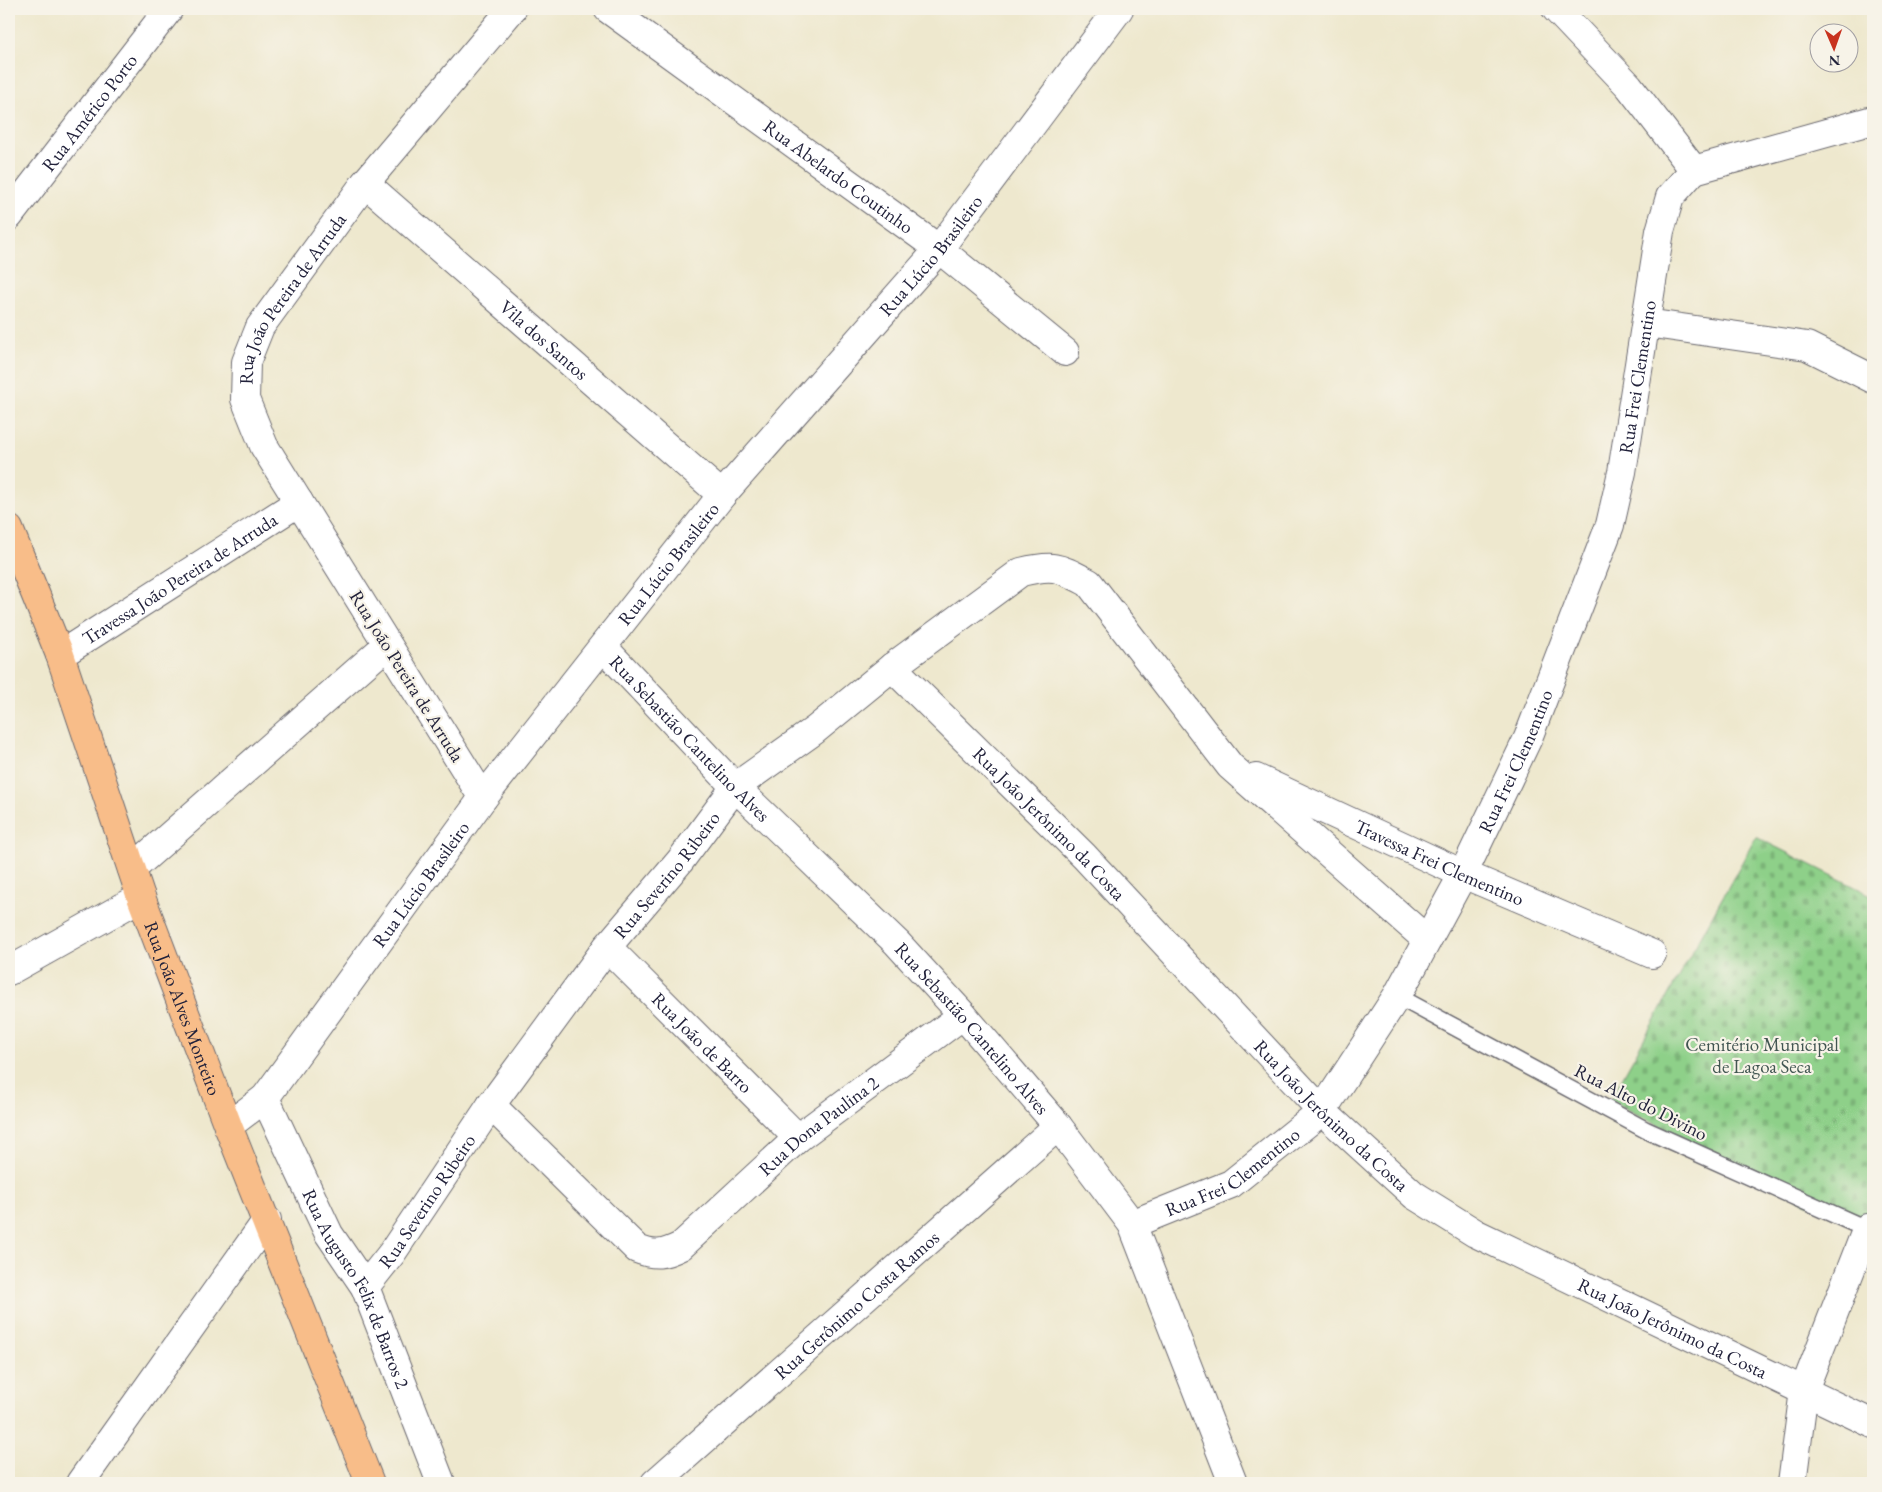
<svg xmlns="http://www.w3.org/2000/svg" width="1882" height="1492" viewBox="0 0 1882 1492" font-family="'EB Garamond',serif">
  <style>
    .cemetery { fill: url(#cemetery-stones); stroke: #587962 }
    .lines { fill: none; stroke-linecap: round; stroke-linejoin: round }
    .lane-casing { stroke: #69676e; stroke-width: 19 }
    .street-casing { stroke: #69676e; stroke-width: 30 }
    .primary-casing { stroke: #69676e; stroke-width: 30 }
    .lane { stroke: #fff; stroke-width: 16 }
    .street { stroke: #fff; stroke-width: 28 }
    .primary { stroke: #f8bd89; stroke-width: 28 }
    .labels { text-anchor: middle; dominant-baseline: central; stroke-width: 4.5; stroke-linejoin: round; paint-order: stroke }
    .street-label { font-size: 19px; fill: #22223b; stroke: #f7f3e8 }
    .park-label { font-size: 19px; fill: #425652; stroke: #f7f3e8 }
  </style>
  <defs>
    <pattern id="cemetery-stones" width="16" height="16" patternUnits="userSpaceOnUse" patternTransform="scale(1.25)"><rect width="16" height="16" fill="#8ed089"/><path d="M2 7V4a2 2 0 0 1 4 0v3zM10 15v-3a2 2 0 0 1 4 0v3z" fill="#7ab277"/></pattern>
  </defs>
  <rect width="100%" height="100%" fill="#f7f3e8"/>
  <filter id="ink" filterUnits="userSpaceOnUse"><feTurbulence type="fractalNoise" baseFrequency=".02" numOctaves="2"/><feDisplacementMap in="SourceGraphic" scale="10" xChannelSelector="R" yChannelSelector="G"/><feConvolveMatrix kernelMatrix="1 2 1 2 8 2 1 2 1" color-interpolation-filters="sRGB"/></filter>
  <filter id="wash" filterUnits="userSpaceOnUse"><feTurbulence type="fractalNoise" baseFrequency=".0096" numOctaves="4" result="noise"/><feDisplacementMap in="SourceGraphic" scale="20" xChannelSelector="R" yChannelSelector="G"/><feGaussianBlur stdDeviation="1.12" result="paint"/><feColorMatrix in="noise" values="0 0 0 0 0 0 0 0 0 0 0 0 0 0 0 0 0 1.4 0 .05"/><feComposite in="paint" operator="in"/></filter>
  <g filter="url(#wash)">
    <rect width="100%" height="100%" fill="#eee8ce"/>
    <!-- cemetery -->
    <polygon class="cemetery" points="1756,837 1873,896 1873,1231 1781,1191 1610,1100"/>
  </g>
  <g filter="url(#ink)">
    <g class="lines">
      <!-- lane casing -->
      <g class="lane-casing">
        <polyline id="lane" points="1397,996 1646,1130 1873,1232"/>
      </g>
      <!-- street casing -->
      <g class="street-casing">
        <g id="street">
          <path id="s1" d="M608,9L939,249L1065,352"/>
          <polyline points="1556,9 1629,86 1694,170"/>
          <polyline points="1694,170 1873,120"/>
          <path id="s2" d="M365,183L722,495"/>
          <path id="s3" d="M9,216L169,9"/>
          <polyline points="1646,323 1807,346 1873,379"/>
          <path id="s4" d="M603,647L735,787L897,943L963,1015L1058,1126L1132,1224L1233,1483"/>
          <path id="s5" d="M60,655L299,502"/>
          <path id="s6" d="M892,667L1084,856L1322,1111L1414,1195L1475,1233L1873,1424"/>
          <path id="s7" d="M1256,778L1463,874L1652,954"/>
          <path id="s8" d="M483,798L264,446L245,399L246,362L260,327L365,183L512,9"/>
          <polyline points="132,869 387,645"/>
          <path id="s9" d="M607,947L798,1138"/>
          <polyline points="9,971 141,897"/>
          <path id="s10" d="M265,1098L329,1234L365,1287L441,1483"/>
          <path id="s11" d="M491,1105L637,1249C655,1256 663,1255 681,1246L798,1138L963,1015"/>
          <path id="s12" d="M228,1126L265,1098L483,798L722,495L939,249L1119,9"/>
          <path id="s13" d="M1132,1224L1231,1184L1322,1111L1397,996L1463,874L1528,738L1610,525L1622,472L1660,231L1670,197L1694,170"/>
          <path id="s14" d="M365,1287L392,1253L491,1105L607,947L680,861L735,787L815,730L892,667L1021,572C1055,564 1058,567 1089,583L1230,766L1427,940"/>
          <polyline points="80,1483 267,1220"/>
          <path id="s15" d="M655,1483L1058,1126"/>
          <polyline points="1792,1483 1804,1390 1867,1228"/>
        </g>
      </g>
      <!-- primary casing -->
      <g class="primary-casing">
        <g id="primary">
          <path id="s16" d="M9,529L60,655L141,897L228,1126L370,1483"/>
        </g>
      </g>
      <!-- lane -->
      <use href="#lane" class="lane"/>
      <!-- street -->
      <use href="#street" class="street"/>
      <!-- primary -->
      <use href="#primary" class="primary"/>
    </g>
  </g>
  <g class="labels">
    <!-- street labels -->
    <g class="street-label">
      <text stroke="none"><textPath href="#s3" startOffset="131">Rua Américo Porto</textPath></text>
      <text stroke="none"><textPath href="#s1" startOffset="285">Rua Abelardo Coutinho</textPath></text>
      <text stroke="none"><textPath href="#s12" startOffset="1121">Rua Lúcio Brasileiro</textPath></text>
      <text stroke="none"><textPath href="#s8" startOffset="579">Rua João Pereira de Arruda</textPath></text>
      <text stroke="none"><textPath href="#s2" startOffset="238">Vila dos Santos</textPath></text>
      <text stroke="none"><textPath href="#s13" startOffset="1029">Rua Frei Clementino</textPath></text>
      <text stroke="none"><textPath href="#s12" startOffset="716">Rua Lúcio Brasileiro</textPath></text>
      <text stroke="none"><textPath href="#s5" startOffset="142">Travessa João Pereira de Arruda</textPath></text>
      <text transform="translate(407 676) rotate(58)">Rua João Pereira de Arruda</text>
      <text stroke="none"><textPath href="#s4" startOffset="126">Rua Sebastião Cantelino Alves</textPath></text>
      <text stroke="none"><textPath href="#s13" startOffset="624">Rua Frei Clementino</textPath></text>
      <text stroke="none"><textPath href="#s6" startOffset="222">Rua João Jerônimo da Costa</textPath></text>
      <text stroke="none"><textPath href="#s7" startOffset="202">Travessa Frei Clementino</textPath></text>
      <text stroke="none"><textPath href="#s14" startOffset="511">Rua Severino Ribeiro</textPath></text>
      <text stroke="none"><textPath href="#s12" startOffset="311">Rua Lúcio Brasileiro</textPath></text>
      <text stroke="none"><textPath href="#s16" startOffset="510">Rua João Alves Monteiro</textPath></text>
      <text stroke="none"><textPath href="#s4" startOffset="531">Rua Sebastião Cantelino Alves</textPath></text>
      <text stroke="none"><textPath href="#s9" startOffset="135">Rua João de Barro</textPath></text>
      <text transform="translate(1641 1102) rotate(27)">Rua Alto do Divino</text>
      <text stroke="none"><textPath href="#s6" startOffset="628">Rua João Jerônimo da Costa</textPath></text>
      <text stroke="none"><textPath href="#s11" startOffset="434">Rua Dona Paulina 2</textPath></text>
      <text stroke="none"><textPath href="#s13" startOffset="114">Rua Frei Clementino</textPath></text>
      <text stroke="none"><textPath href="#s14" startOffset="106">Rua Severino Ribeiro</textPath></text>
      <text stroke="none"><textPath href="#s10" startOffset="212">Rua Augusto Felix de Barros 2</textPath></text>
      <text stroke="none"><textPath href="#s15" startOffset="269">Rua Gerônimo Costa Ramos</textPath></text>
      <text stroke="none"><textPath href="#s6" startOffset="1034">Rua João Jerônimo da Costa</textPath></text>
    </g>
    <!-- park labels -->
    <g class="park-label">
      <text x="1762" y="1044">Cemitério Municipal<tspan x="1762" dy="22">de Lagoa Seca</tspan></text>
    </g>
  </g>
  <!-- margin -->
  <rect width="1882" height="1492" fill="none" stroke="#f7f3e8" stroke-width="30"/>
  <!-- north arrow -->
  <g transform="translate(1834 48) rotate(178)"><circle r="24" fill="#f7f3e8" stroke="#a29fa3"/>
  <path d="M0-4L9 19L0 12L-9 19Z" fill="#c8321e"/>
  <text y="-8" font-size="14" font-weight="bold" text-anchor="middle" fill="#22223b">N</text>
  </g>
</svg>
